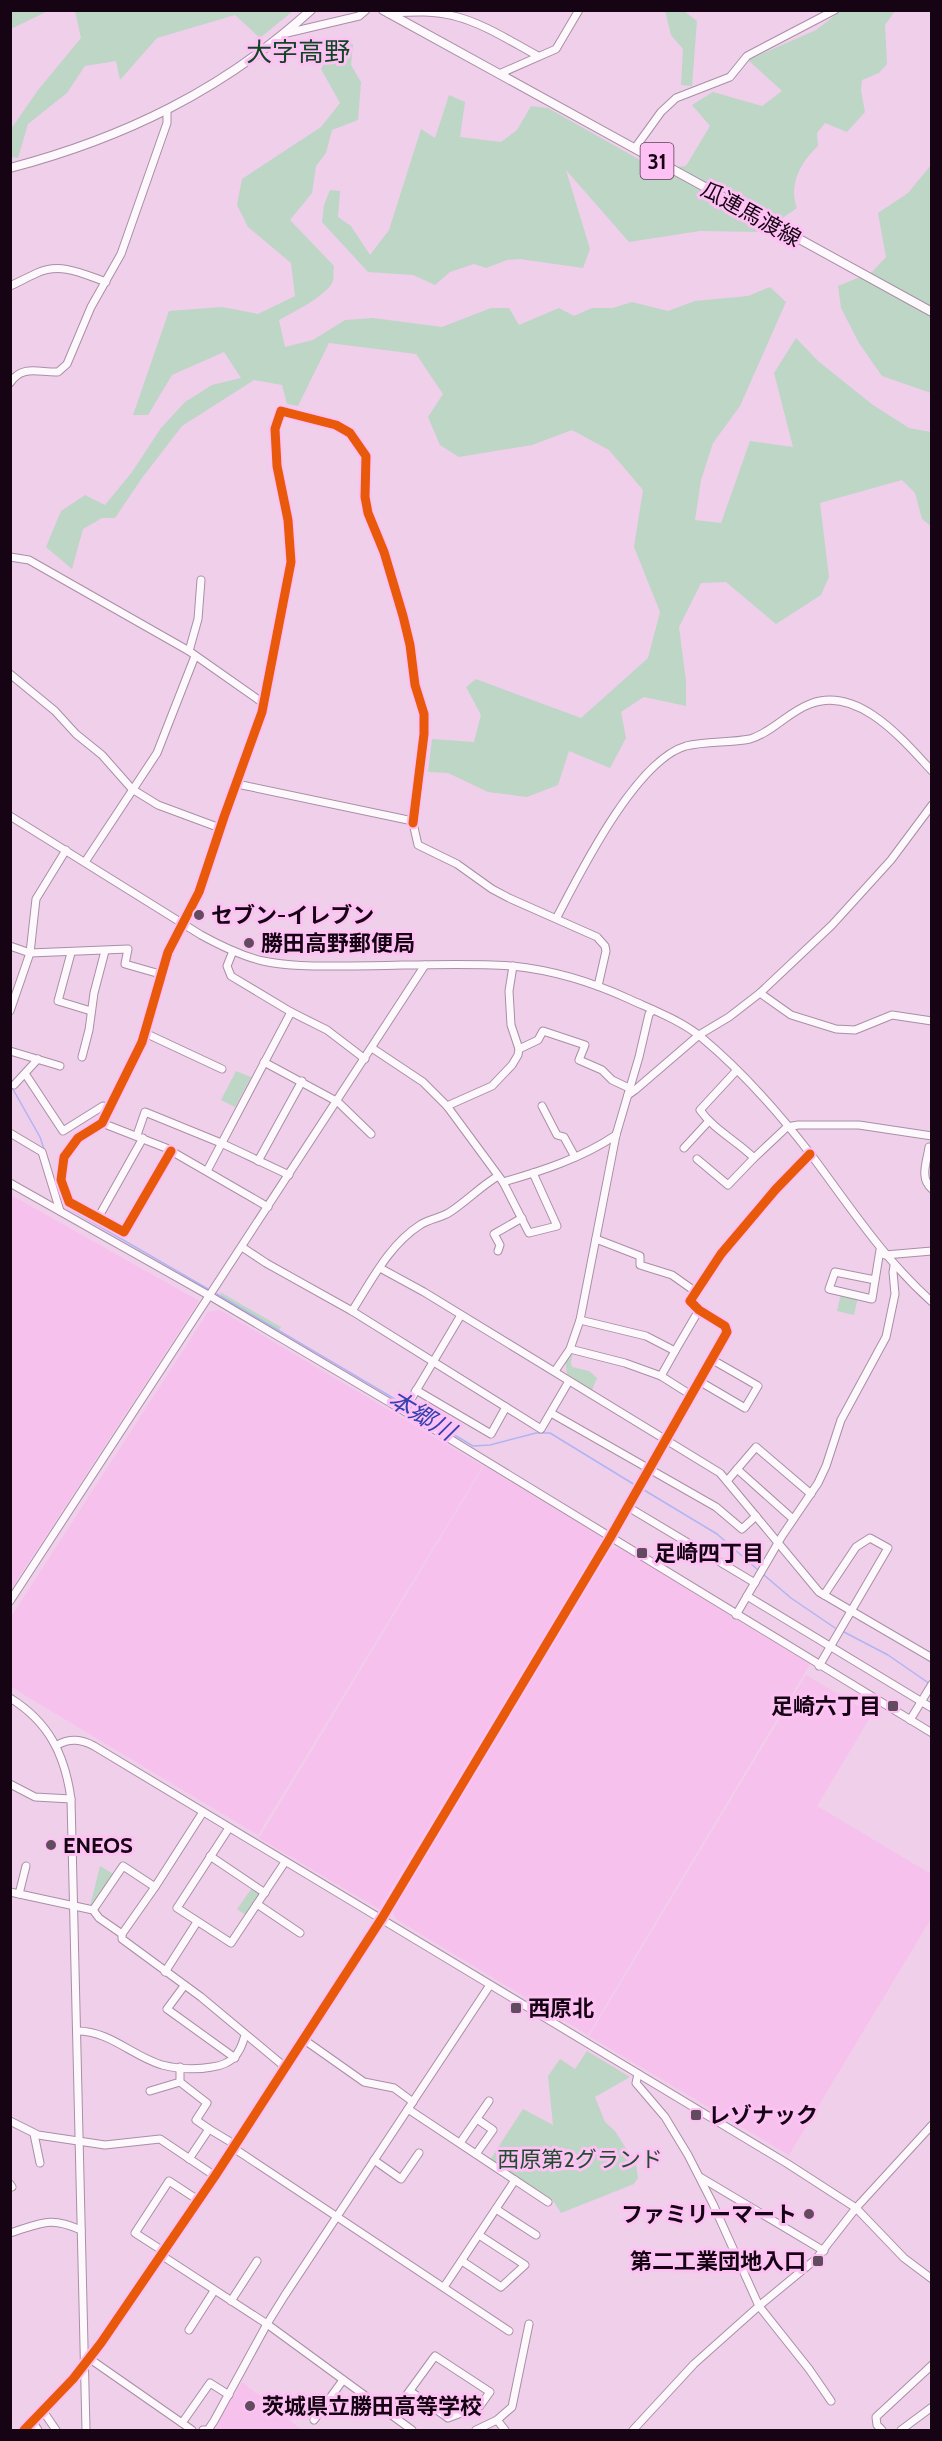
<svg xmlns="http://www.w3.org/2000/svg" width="942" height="2441" viewBox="0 0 942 2441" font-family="Cabin,'Noto Sans JP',sans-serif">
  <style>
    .built { fill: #f6c1ed }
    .green { fill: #bdd6c6 }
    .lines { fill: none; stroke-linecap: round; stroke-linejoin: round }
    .stream { stroke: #afb4f3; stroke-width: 1.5 }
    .minor-casing { stroke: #a88fa5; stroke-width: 9 }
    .major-casing { stroke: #a88fa5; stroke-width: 10 }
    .minor { stroke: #fdf8fc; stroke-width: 7 }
    .major { stroke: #fdf8fc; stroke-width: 8 }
    .cycleway-casing { stroke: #fec1f4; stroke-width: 13 }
    .cycleway { stroke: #e8590c; stroke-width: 9 }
    .poi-dot { fill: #624b5f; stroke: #fec1f4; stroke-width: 2 }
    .labels { text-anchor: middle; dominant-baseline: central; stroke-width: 6; stroke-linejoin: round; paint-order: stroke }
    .shield { fill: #fec1f4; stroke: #5c3d57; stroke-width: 1.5 }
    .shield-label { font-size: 21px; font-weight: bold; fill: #160414 }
    .street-label { font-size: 22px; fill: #160414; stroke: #fec1f4 }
    .poi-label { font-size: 22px; font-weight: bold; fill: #160414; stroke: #fec1f4; text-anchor: start }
    .park-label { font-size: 22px; fill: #214c2f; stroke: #fec1f4 }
    .water-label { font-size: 24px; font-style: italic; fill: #3541b0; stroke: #fec1f4 }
    .quarter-label { font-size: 26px; fill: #0f4524; stroke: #fec1f4 }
  </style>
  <rect width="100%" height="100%" fill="#f0cfeb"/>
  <!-- built -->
  <g class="built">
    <polygon points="11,1195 199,1301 11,1589"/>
    <polygon points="220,1310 483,1466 258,1835 11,1687 11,1617 208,1312"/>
    <polygon points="484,1466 603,1538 379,1909 259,1838"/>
    <polygon points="620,1548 810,1664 588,2035 396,1919 393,1911 611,1549"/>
    <polygon points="806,1675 872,1714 817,1806 931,1874 932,1917 789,2155 589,2036"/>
    <polygon points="242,2382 302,2430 213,2430"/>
  </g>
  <!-- green -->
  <g class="green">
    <polygon points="11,10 48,10 48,11 11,29"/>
    <polygon points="75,11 75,10 293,11 260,38 235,15 157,38 120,80 116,61 85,66 67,93 28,124 18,158 11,157 11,129 38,90 81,38"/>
    <polygon points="665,11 684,11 697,21 692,86 681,85 683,49 671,35"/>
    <path d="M841,11H895L885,25L887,64L879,73L862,80L861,91L865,112L847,132L825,123L817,133L818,146C801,161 788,186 797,208L762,232L700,231L629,242L566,170L590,249L583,268L520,259L507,260L486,268L474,264L450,272L435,285L413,275L368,272L322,222L324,205L330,190L340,191L338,217L351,226L370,255L389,230L421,129L435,138L449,95L465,102L460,137L501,142L517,130L531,106L548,108L656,169L686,166L710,126L692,105L713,92L762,106L782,91L748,60L816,30Z"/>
    <path d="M335,41L353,44L351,65L361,82L358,120L332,130L326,153L316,166L312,193L290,220L334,266C333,271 334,277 333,281C327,296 293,312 279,320L285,347L313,340L345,320L373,318L442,327L491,308H509L519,325L559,308L574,316L592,308H613L632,302L668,311L695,301L748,296L770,287L786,302L740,406L713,443L701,480L695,520L721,523L750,441L793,447L774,373L796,338L818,361L873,405L909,428L931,432V526L922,519L915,493L902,480L820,503L829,577L821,595L776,624L726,582L701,583L679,627L686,681V706L644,697L621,712L626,738L610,768L569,751L558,785L527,797L488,792L448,773L428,772L432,739L474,742L481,715L466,687L476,679L581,718L648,658L660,612L634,547L643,490L609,450L572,430L532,445L459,457L440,445L428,417L443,394L416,354L329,343L298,406L287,404L282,385L254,380L182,426L142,478L115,518H102L83,529L72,569L46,547L61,511L85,495L105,505L132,472L161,428L185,402L212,385L241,378L224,352L172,375L148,415H133L169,311L222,307L258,314L295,296L291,263L248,227L237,205L242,179L321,127L340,103L321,69Z"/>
    <polygon points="931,165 931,393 882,376 859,343 841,308 838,286 872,272 886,257 878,213 908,193"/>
    <polygon points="236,1071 251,1077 235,1107 221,1100"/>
    <polygon points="220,1292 281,1327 279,1331 276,1332 223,1300"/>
    <polygon points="841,1293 858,1297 854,1315 837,1311"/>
    <polygon points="573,1351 571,1362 572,1367 589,1371 597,1378 592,1390 567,1374 565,1359"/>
    <polygon points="100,1866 115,1875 94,1907 90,1906"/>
    <polygon points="252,1888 262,1895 247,1916 237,1909"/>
    <polygon points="587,2051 630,2077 595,2097 605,2122 615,2131 636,2164 638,2178 634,2184 561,2213 552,2199 490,2160 523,2109 553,2125 548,2076 560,2059 575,2069"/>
  </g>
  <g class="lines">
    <!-- stream -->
    <g class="stream">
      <polyline points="10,1084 40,1137 44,1149"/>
      <polyline points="58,1194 68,1208 208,1289"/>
      <polyline points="217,1294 405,1405"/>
      <polyline points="409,1408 473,1446 490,1445 536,1433 550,1433 635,1485"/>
      <polyline points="644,1490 717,1534 758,1570"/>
      <polyline points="764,1575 791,1598 835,1628"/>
      <polyline points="844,1632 888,1655 930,1684"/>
    </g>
    <!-- minor casing -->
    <g class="minor-casing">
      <g id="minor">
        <path d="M388,13C409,12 433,10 454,16C483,23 512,42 538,56"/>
        <polyline points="287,33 359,16 366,10"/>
        <polyline points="499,74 556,49 579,10"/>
        <polyline points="635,148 661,112 676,98 730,77 747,56 835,10"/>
        <path d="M10,286C19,282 28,277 37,273C61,262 83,274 106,282"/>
        <path d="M10,383C22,364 40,373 58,372L67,364L91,307L121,254L167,123V112"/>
        <polyline points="10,557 29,560 189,651 263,703"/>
        <polyline points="189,651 198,619 201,580"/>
        <polyline points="10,674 55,711 76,734 102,755 132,789 158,805 220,828"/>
        <polyline points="237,784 408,820 413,823 418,845 457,864 492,889 509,898 597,937 605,946 606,951 598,986"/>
        <path d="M10,816L201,935C221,946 241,956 263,961C292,967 320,966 349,966C403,966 458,962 512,966C552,970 592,982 629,999C653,1010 680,1020 701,1037C742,1071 779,1113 812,1156C851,1208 883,1258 932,1302"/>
        <polyline points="85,862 157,753 195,656"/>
        <path d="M557,917C580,873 636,760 686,746C706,741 729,743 750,739C773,732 788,712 810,704C858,685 903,740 932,771"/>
        <polyline points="10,946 30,953 128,949 125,964 160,974"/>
        <polyline points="233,951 227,966 231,976 291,1012"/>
        <polyline points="71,953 58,1001 91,1011"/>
        <polyline points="760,993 791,1015 836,1029 855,1030 892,1015 932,1021"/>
        <polyline points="10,1011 30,953 36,899 66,850"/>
        <polyline points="145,1033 222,1069"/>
        <polyline points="372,1048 423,1082 447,1106 503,1182 529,1233 557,1226 533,1173"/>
        <polyline points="519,1049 538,1040 543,1031 585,1045 579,1060 602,1070 612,1080 629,1088"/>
        <polyline points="10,1051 60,1066"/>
        <polyline points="82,1057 89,1030 94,993 105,951"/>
        <polyline points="264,1062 338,1102 371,1134"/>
        <path d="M737,1070L700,1110C714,1130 737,1141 754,1158L787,1127L798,1125H859L932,1136"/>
        <polyline points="26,1075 63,1131 103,1106 109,1108"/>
        <polyline points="14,1085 38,1059"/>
        <polyline points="628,1095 635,1090 699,1035 729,1017 760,993 832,925 891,860 932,805"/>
        <polyline points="447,1106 492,1086 512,1065 518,1055 519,1049 511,1025 509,991 513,966"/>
        <polyline points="542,1106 557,1135 564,1137 575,1157"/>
        <polyline points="102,1123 166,1148 268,1207"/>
        <polyline points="10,1133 42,1152 60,1211"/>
        <polyline points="137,1135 145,1112 221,1143 289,1175"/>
        <path d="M929,1147C927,1162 919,1178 932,1189"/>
        <polyline points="684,1148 708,1122"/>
        <polyline points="171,1151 124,1232 69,1202 61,1180 64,1157 78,1138 102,1123 142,1042 168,952 199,892 224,817 262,712 291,562 288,520 277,466 275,429 281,411 336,425 350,433 366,456 365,497 368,513 384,552 403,616 410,645 415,685 424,714 424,734 413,823"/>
        <polyline points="697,1159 728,1185 754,1158"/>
        <polyline points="258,1161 302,1081"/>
        <polyline points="207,1171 291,1012 327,1030 365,1059"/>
        <path d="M503,1182C542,1171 582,1158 616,1135"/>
        <polyline points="10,1183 210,1296 404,1411 932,1733"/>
        <polyline points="98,1218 143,1138"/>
        <polyline points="596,1239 640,1256 640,1265 672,1275 696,1292"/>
        <polyline points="242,1247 266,1263 352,1311 541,1429 569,1381"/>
        <polyline points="498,1251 500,1245 494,1234 522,1218"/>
        <polyline points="885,1255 932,1251"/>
        <polyline points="380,1268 424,1292 720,1473 819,1592 932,1658"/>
        <polyline points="875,1280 835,1272 829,1289 872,1299 880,1250"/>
        <path d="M352,1311C372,1280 389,1245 420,1225C429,1219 441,1218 450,1212C467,1201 481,1186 498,1176"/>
        <polyline points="580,1320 646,1336 675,1351 699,1310"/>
        <polyline points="570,1349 625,1363 661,1376 691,1395"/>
        <polyline points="555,1371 570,1349 580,1320 616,1135 639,1057 649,1014 653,1010"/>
        <polyline points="661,1376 675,1351"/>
        <polyline points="699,1381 745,1408 758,1386 711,1359"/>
        <polyline points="416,1390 491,1434 506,1407"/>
        <polyline points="404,1411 461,1315"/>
        <polyline points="551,1413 716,1507 742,1529 756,1516"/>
        <polyline points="737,1469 793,1519"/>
        <polyline points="727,1481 756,1447 811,1494"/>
        <polyline points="628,1507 755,1583"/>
        <polyline points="747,1596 932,1708"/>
        <polyline points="10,1601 425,965"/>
        <polyline points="736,1615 782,1536 818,1483 826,1466 841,1420 886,1337 895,1294 893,1272 894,1266"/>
        <polyline points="819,1666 888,1548 870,1538 856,1547 824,1595"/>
        <path d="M10,1698C49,1722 65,1755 71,1799L86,2430"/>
        <polyline points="910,1720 932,1684"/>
        <path d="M57,1745C70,1738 81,1739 94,1746L788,2164L856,2208L904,2258L932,2279"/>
        <polyline points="10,1784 35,1797 71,1799"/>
        <polyline points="229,1828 177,1908 231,1943 285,1862"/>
        <polyline points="210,1856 265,1893"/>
        <polyline points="10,1892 93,1910 99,1918 122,1934 122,1939 201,1997 285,2067"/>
        <polyline points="19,1894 26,1866"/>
        <polyline points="257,1904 300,1933"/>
        <polyline points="93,1910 123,1866 155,1887 203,1812"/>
        <polyline points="122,1934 155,1887"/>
        <polyline points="165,1972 197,1922"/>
        <polyline points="184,1986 167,2009 235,2058"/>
        <path d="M77,2031C110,2031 132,2056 162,2065C178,2069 196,2070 212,2067C233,2064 240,2054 245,2035"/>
        <polyline points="303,2039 364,2082 394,2088 413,2102"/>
        <polyline points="180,2067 180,2082 207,2103 196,2120 209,2129 189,2159"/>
        <polyline points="638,2074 636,2083 665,2117 688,2155 713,2204 759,2306 809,2369 831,2401"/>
        <polyline points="150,2091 180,2082"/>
        <polyline points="408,2109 548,2202"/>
        <polyline points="10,2121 38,2135 105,2145 160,2139 215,2176"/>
        <polyline points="209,2129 234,2144"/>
        <polyline points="34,2134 40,2163"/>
        <polyline points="460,2143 489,2101"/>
        <polyline points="232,2147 509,2331"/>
        <polyline points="476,2154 493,2130 477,2119"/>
        <polyline points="374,2160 401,2179 419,2153"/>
        <polyline points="700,2177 824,2251"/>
        <polyline points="10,2184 12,2187"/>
        <polyline points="496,2209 536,2235"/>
        <path d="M10,2233C42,2223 50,2216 81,2230"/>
        <polyline points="163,2251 135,2233 169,2181 198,2200"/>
        <polyline points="161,2255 267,2324 412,2430"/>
        <polyline points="462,2261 501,2287 525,2265 479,2235"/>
        <polyline points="444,2287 515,2180"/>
        <polyline points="231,2301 257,2261"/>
        <polyline points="189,2330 214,2291"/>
        <polyline points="90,2359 192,2430"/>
        <polyline points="43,2411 56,2430"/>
        <polyline points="392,2415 435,2356 490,2392 480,2406 448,2418 410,2391"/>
        <polyline points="314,2420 343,2380"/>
        <polyline points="497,2420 512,2407 529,2324"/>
        <polyline points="33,2422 38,2430"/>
        <polyline points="182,2423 210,2383 229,2395"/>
        <polyline points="24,2430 73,2379 101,2343 215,2176 382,1918 610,1538 727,1332 725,1326 699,1310 690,1301 721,1254 776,1189 810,1154"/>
        <polyline points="203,2430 208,2430 214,2421 267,2324 285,2295 490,1985"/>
        <polyline points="476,2430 497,2420 505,2430"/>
        <polyline points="633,2430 694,2364 759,2306 816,2259 856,2208 932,2125"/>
        <polyline points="882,2430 877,2425 876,2417 932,2365"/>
        <polyline points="901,2430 932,2407"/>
      </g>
    </g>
    <!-- major casing -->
    <g class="major-casing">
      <g id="major">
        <polyline points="383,10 932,312"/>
        <path d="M10,168C124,138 223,90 311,10"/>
      </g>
    </g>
    <!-- minor -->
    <use href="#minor" class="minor"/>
    <!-- major -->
    <use href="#major" class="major"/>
    <!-- cycleway casing -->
    <g class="cycleway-casing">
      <g id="cycleway">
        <polyline points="171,1151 124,1232 69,1202 61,1180 64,1157 78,1138 102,1123 142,1042 168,952 199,892 224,817 262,712 291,562 288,520 277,466 275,429 281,411 336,425 350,433 366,456 365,497 368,513 384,552 403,616 410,645 415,685 424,714 424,734 413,823"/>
        <polyline points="24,2430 73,2379 101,2343 215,2176 382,1918 610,1538 727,1332 725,1326 699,1310 690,1301 721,1254 776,1189 810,1154"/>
      </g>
    </g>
    <!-- cycleway -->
    <use href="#cycleway" class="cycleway"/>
  </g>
  <!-- markers -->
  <g class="poi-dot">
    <circle cx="199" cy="915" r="6"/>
    <circle cx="249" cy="943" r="6"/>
    <rect x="636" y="1547" width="12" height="12" rx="3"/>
    <rect x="887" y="1700" width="12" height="12" rx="3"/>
    <circle cx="51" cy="1845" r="6"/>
    <rect x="510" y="2002" width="12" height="12" rx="3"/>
    <rect x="690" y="2109" width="12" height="12" rx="3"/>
    <circle cx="809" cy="2214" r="6"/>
    <rect x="812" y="2255" width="12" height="12" rx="3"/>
    <circle cx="250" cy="2406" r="6"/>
  </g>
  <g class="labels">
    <!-- shield labels -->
    <rect class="shield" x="640.5" y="143" width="33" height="36" rx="4.5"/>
    <g class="shield-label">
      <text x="657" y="161">31</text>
    </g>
    <!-- street labels -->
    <g class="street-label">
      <text transform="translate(751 214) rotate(29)">瓜連馬渡線</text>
    </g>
    <!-- poi labels -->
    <g class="poi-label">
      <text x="211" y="915">セブン-イレブン</text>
      <text x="261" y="943">勝田高野郵便局</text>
      <text x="654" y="1553">足崎四丁目</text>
      <text x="881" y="1706" text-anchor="end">足崎六丁目</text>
      <text x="63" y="1845">ENEOS</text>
      <text x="528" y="2008">西原北</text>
      <text x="708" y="2115">レゾナック</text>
      <text x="797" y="2214" text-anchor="end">ファミリーマート</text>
      <text x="806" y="2261" text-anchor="end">第二工業団地入口</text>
      <text x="262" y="2406">茨城県立勝田高等学校</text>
    </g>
    <!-- park labels -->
    <g class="park-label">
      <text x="580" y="2159">西原第2グランド</text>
    </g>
    <!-- water labels -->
    <g class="water-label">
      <text transform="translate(422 1415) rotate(31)">本郷川</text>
    </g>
    <!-- quarter labels -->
    <g class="quarter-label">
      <text x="298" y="52">大字高野</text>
    </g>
  </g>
  <!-- border -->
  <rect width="942" height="2441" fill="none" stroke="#160414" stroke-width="24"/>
</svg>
